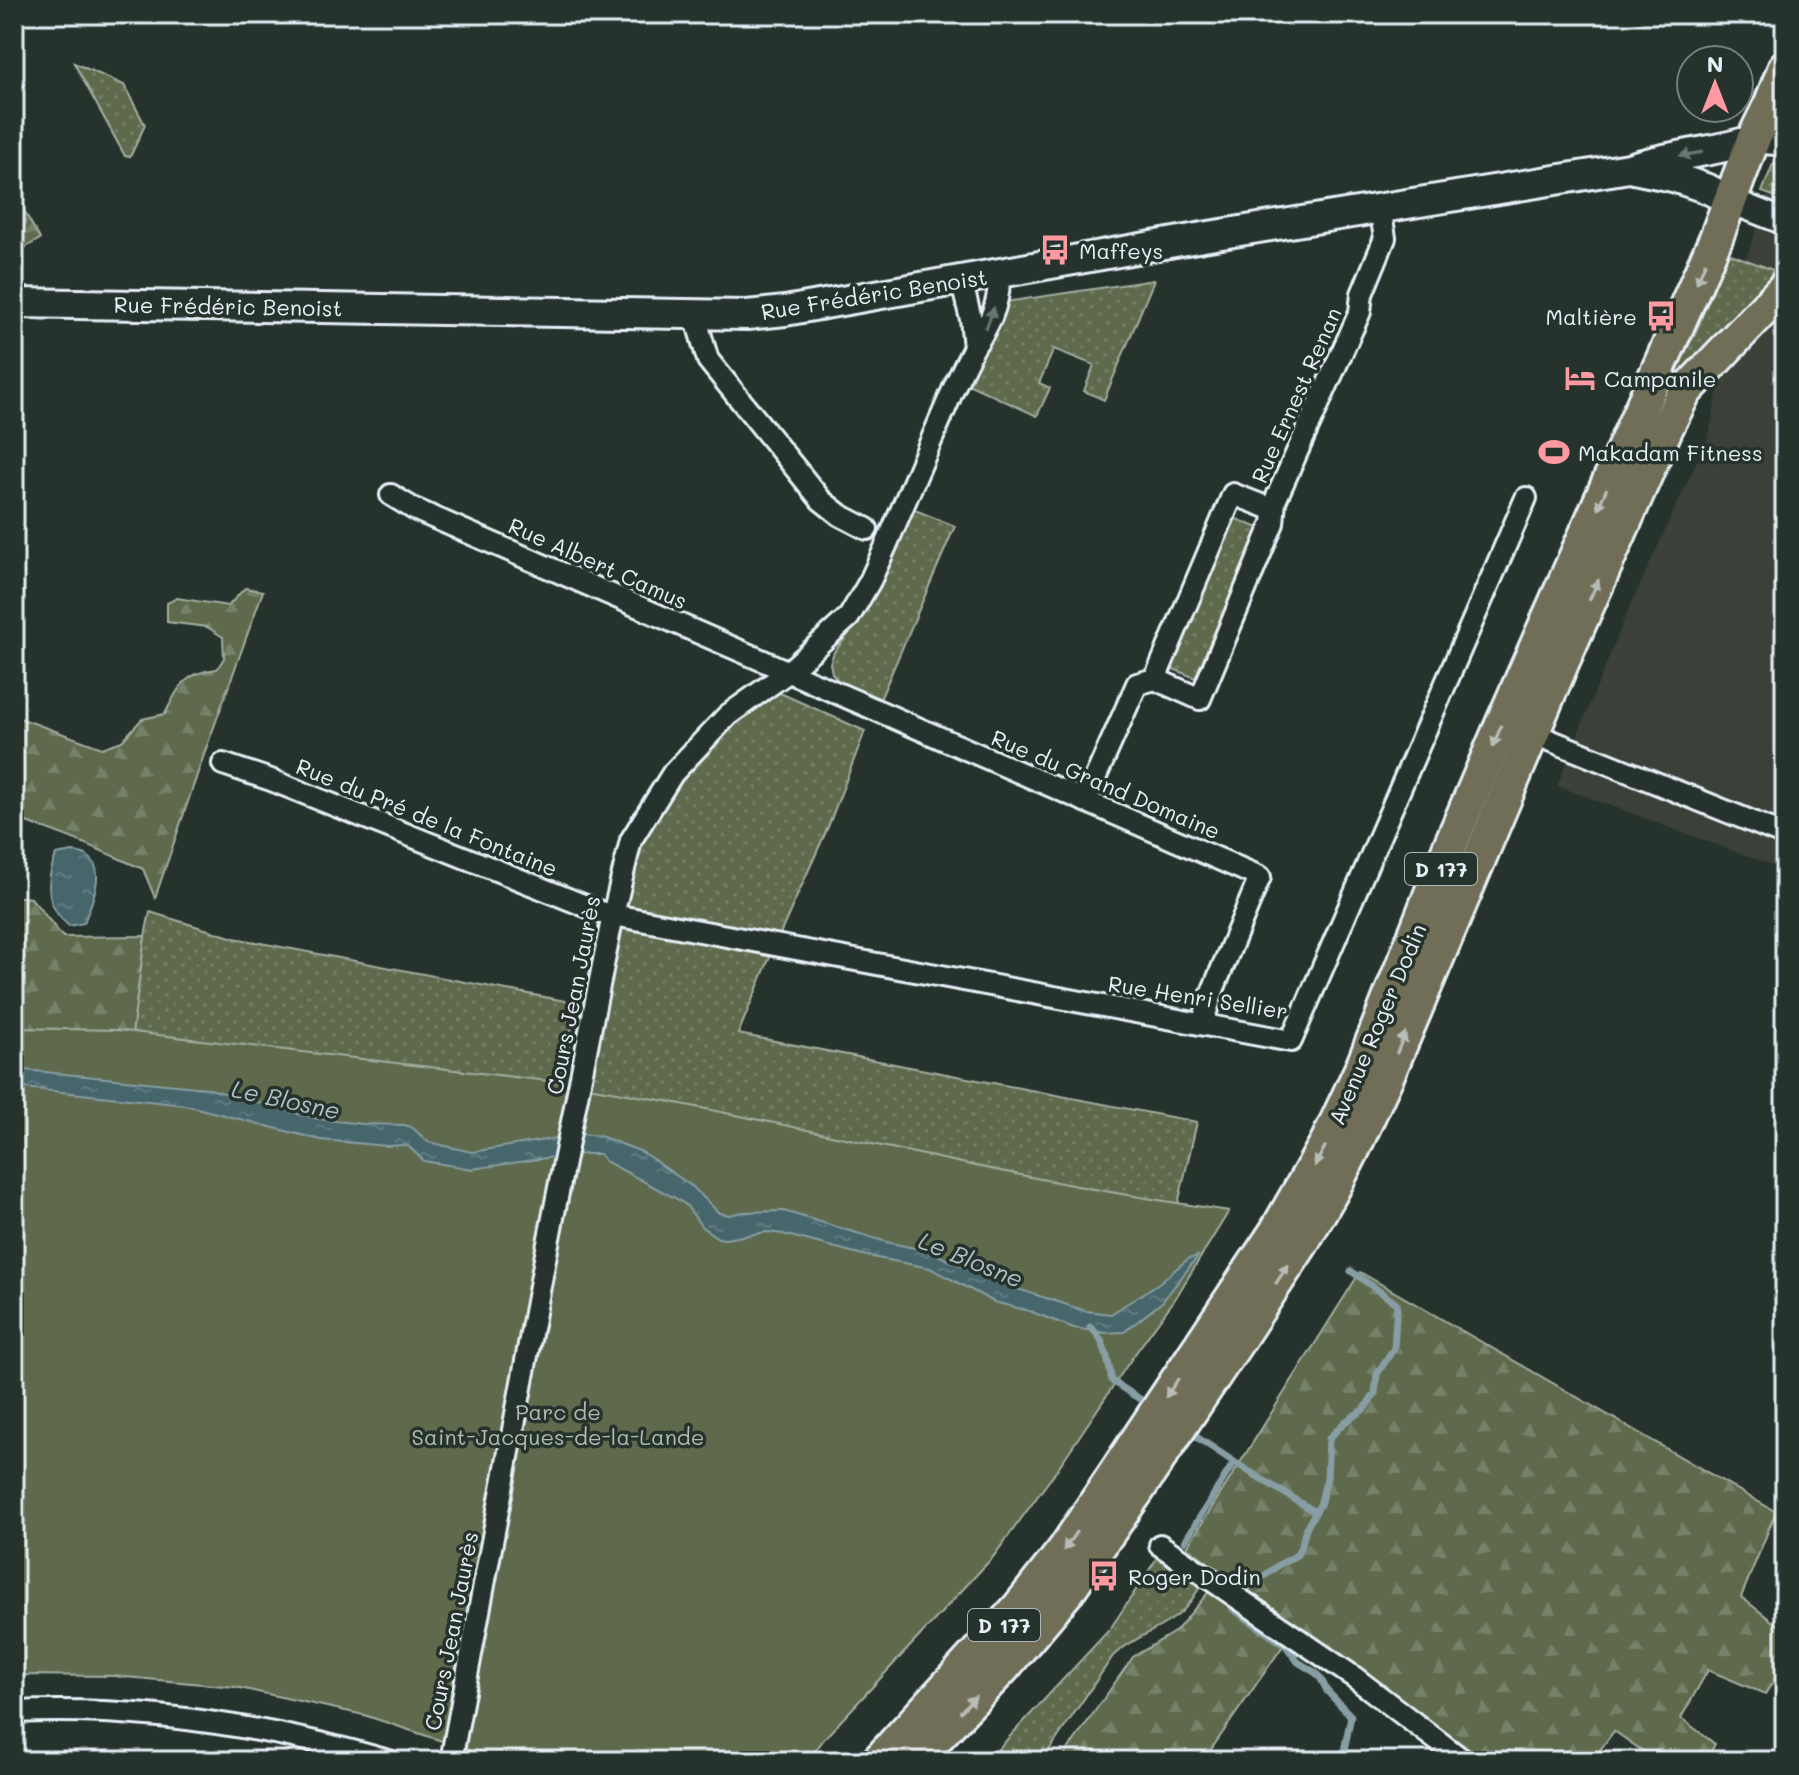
<svg xmlns="http://www.w3.org/2000/svg" width="1799" height="1775" viewBox="0 0 1799 1775" font-family="Mali,sans-serif">
  <style>
    .built { fill: #3a3f39 }
    .grass { fill: url(#grass-dots); stroke: #a3aea2; stroke-width: 2 }
    .forest { fill: url(#forest-firs); stroke: #a3aea2; stroke-width: 2 }
    .park { fill: #5e6b4d; stroke: #a3aea2; stroke-width: 2 }
    .water { fill: url(#water-ripples); stroke: #879ea4; stroke-width: 2 }
    .lines { fill: none; stroke-linecap: round; stroke-linejoin: round }
    .stream { stroke: #879ea4; stroke-width: 7 }
    .minor-casing { stroke: #e8f1f8; stroke-width: 26 }
    .tertiary-casing { stroke: #e8f1f8; stroke-width: 30 }
    .secondary-casing { stroke: #e8f1f8; stroke-width: 34 }
    .primary-casing { stroke: #e8f1f8; stroke-width: 38 }
    .minor { stroke: #26332d; stroke-width: 20 }
    .tertiary { stroke: #26332d; stroke-width: 24 }
    .secondary { stroke: #26332d; stroke-width: 28 }
    .primary { stroke: #716e59; stroke-width: 32 }
    .oneway { fill: #6a7674 }
    .oneway2 { fill: #b8bdb8 }
    .labels { text-anchor: middle; dominant-baseline: central; stroke-width: 7; stroke-linejoin: round; paint-order: stroke }
    .shield { fill: #26332d; stroke: #aeb8bb; stroke-width: 2 }
    .shield-label { font-size: 20px; font-weight: bold; fill: #e8f1f8 }
    .poi-label { font-size: 22px; fill: #e8f1f8; stroke: #26332d; text-anchor: start }
    .street-label { font-size: 22px; fill: #e8f1f8; stroke: #26332d }
    .park-label { font-size: 22px; fill: #b1bbb4; stroke: #26332d }
    .water-label { font-size: 24px; font-style: italic; fill: #afc0c7; stroke: #26332d }
  </style>
  <defs>
    <pattern id="grass-dots" width="8" height="8" patternUnits="userSpaceOnUse" patternTransform="scale(2)"><rect width="8" height="8" fill="#5e6b4d"/><path d="M2 2h.1M6 6h.1" fill="none" stroke="#758167" stroke-width="1.8" stroke-linecap="round"/></pattern>
    <pattern id="forest-firs" width="22" height="20" patternUnits="userSpaceOnUse" patternTransform="scale(2)"><rect width="22" height="20" fill="#5e6b4d"/><path d="M5 1l3.5 6h-7zM16 11l3.5 6h-7z" fill="#758167"/></pattern>
    <pattern id="water-ripples" width="26" height="14" patternUnits="userSpaceOnUse" patternTransform="scale(2)"><rect width="26" height="14" fill="#46666c"/><path d="M2 4q2-2 4 0t4 0M15 11q2-2 4 0t4 0" fill="none" stroke="#617c82"/></pattern>
  </defs>
  <rect width="100%" height="100%" fill="#26332d"/>
  <filter id="ink" filterUnits="userSpaceOnUse"><feTurbulence type="fractalNoise" baseFrequency=".0125" numOctaves="2"/><feDisplacementMap in="SourceGraphic" scale="16" xChannelSelector="R" yChannelSelector="G"/><feConvolveMatrix kernelMatrix="1 2 1 2 8 2 1 2 1" color-interpolation-filters="sRGB"/></filter>
  <g filter="url(#ink)">
    <!-- built -->
    <polygon class="built" points="1785,145 1785,870 1557,786 1625,617 1709,435 1740,277"/>
    <!-- grass -->
    <g class="grass">
      <polygon points="74,63 124,85 145,125 130,157 125,156"/>
      <polygon points="1773,164 1785,168 1785,200 1762,192"/>
      <polygon points="1728,253 1773,270 1764,287 1669,387 1661,400 1661,393 1694,336"/>
      <polygon points="1154,280 1104,400 1084,391 1094,365 1054,349 1039,383 1050,388 1037,416 968,384 1005,302"/>
      <polygon points="910,508 955,526 879,702 840,683 832,673 830,663 834,652 863,616"/>
      <polygon points="1234,518 1259,528 1195,678 1171,668"/>
      <polygon points="780,693 865,731 828,827 775,945 738,1034 1197,1122 1177,1208 578,1094 631,840 728,715"/>
      <polygon points="150,912 234,938 576,1003 561,1091 131,1041 145,936"/>
      <path d="M1159,1555L1203,1582C1195,1595 1187,1609 1174,1618C1154,1632 1131,1639 1113,1656L1042,1761H987L1110,1629Z"/>
    </g>
    <!-- forest -->
    <g class="forest">
      <polygon points="14,193 40,239 14,254"/>
      <path d="M245,588L263,591L206,749L155,898L143,869C101,851 60,831 15,819L14,716L102,748L122,741L142,719L165,714C179,686 184,673 217,669L224,658L223,637L207,627L167,622V603L177,598L228,606Z"/>
      <polygon points="14,896 31,898 63,937 145,936 131,1041 14,1036"/>
      <polygon points="1360,1272 1776,1512 1741,1597 1785,1631 1785,1664 1765,1694 1708,1670 1681,1718 1715,1744 1706,1761 1657,1761 1614,1731 1592,1761 1486,1761 1187,1547"/>
      <polygon points="1211,1589 1287,1640 1203,1761 1060,1761 1133,1657 1176,1631"/>
    </g>
    <!-- park -->
    <path class="park" d="M14,1028L116,1030L557,1082C730,1109 900,1153 1072,1185C1124,1195 1176,1203 1229,1211L1175,1299L1132,1358L1054,1474L993,1557L824,1739L808,1761H497L478,1753L364,1715L235,1687L114,1676L14,1675Z"/>
    <!-- water -->
    <g class="water">
      <path d="M73,852C77,853 82,853 86,855C109,869 90,905 84,923L69,926C45,907 45,882 56,855Z"/>
      <polygon points="14,1069 206,1088 319,1119 363,1124 405,1125 413,1128 428,1142 472,1152 582,1134 600,1136 642,1152 693,1187 719,1213 729,1215 743,1212 784,1211 890,1243 929,1251 996,1282 1086,1311 1111,1314 1159,1283 1188,1259 1198,1256 1162,1302 1124,1332 1106,1333 1074,1328 1029,1311 994,1302 930,1268 867,1256 783,1234 767,1232 725,1239 718,1238 702,1227 686,1205 677,1199 605,1161 600,1154 583,1154 546,1158 472,1169 424,1161 408,1146 404,1145 387,1146 321,1140 185,1105 24,1088 14,1090"/>
    </g>
    <g class="lines">
      <!-- stream -->
      <g class="stream">
        <path d="M1090,1327C1106,1340 1108,1362 1112,1381L1149,1405"/>
        <polyline points="1189,1432 1234,1462 1315,1512"/>
        <polyline points="1185,1541 1234,1462"/>
        <polyline points="1247,1589 1280,1564 1297,1555 1302,1544 1306,1528 1320,1505 1327,1478 1329,1438 1345,1422 1364,1409 1375,1394 1377,1374 1394,1348 1397,1304 1351,1271"/>
        <polyline points="1233,1609 1286,1646 1298,1662 1316,1673 1321,1679 1327,1691 1351,1716 1342,1761"/>
      </g>
      <!-- minor casing -->
      <g class="minor-casing">
        <g id="minor">
          <path d="M961,280L971,319L974,347C989,326 1002,300 998,273"/>
          <polyline points="699,313 698,326 708,360 821,500 840,515 867,529"/>
          <polyline points="391,495 414,509 1260,877 1213,990 1202,1024"/>
          <polyline points="1155,679 1233,494 1274,510"/>
          <polyline points="1532,733 1785,835"/>
          <polyline points="223,764 271,780 603,913 1291,1041 1526,498"/>
          <polyline points="1085,801 1137,684 1155,679 1200,699 1273,523 1275,501 1360,312 1362,294 1385,238 1380,208"/>
          <polyline points="1160,1545 1354,1677 1464,1761"/>
          <path d="M14,1712C141,1706 267,1726 389,1761"/>
          <polyline points="451,1761 549,1238 613,915 631,840 673,773 728,715 788,672 849,617 870,581 885,548 956,383 974,347"/>
        </g>
      </g>
      <!-- tertiary casing -->
      <g class="tertiary-casing">
        <g id="tertiary">
          <polyline points="1753,140 1776,142 1785,146"/>
          <polyline points="1731,201 1785,222"/>
        </g>
      </g>
      <!-- secondary casing -->
      <g class="secondary-casing">
        <g id="secondary">
          <polyline points="1634,169 1673,177 1708,189 1731,201"/>
          <path d="M14,303L747,315L785,311L1203,237L1629,168C1670,155 1712,152 1753,140"/>
        </g>
      </g>
      <!-- primary casing -->
      <g class="primary-casing">
        <g id="primary">
          <polyline points="878,1761 1019,1607 1064,1550 1277,1230 1327,1142 1363,1065 1449,848 1502,724 1716,238 1753,140 1771,103 1785,67"/>
          <polyline points="914,1761 1004,1667 1068,1591 1138,1490 1239,1339 1302,1243 1332,1191 1352,1152 1389,1072 1563,661 1666,429 1684,393 1785,287"/>
        </g>
      </g>
      <!-- minor -->
      <use href="#minor" class="minor"/>
      <!-- tertiary -->
      <use href="#tertiary" class="tertiary"/>
      <!-- secondary -->
      <use href="#secondary" class="secondary"/>
      <!-- primary -->
      <use href="#primary" class="primary"/>
    </g>
    <!-- one-way arrows -->
    <defs><path id="oneway-solid" d="M-6-.8H1V-3.2L6.5 0L1 3.2V.8H-6Z" transform="scale(2)"/></defs>
    <g class="oneway">
      <use href="#oneway-solid" transform="translate(1691 154) rotate(171)"/>
      <use href="#oneway-solid" transform="translate(990 318) rotate(-69)"/>
    </g>
    <g class="oneway2">
      <use href="#oneway-solid" transform="translate(1701 273) rotate(113)"/>
      <use href="#oneway-solid" transform="translate(1602 499) rotate(114)"/>
      <use href="#oneway-solid" transform="translate(1594 590) rotate(-66)"/>
      <use href="#oneway-solid" transform="translate(1497 736) rotate(113)"/>
      <use href="#oneway-solid" transform="translate(1401 1043) rotate(-67)"/>
      <use href="#oneway-solid" transform="translate(1320 1156) rotate(118)"/>
      <use href="#oneway-solid" transform="translate(1282 1274) rotate(-57)"/>
      <use href="#oneway-solid" transform="translate(1172 1388) rotate(124)"/>
      <use href="#oneway-solid" transform="translate(1070 1541) rotate(124)"/>
      <use href="#oneway-solid" transform="translate(968 1704) rotate(-46)"/>
    </g>
  </g>
  <!-- icons -->
  <defs>
    <g id="bus-bare" transform="scale(2.4)"><path d="M-5-6H5V4H4V6H2V4H-2V6H-4V4H-5ZM-3.5-4V0h7V-4ZM-3.5 1.2v1.5H-2V1.2ZM2 1.2v1.5H3.5V1.2Z" fill="#ff9aa2" stroke="#26332d" stroke-width="2.5" paint-order="stroke"/></g>
    <g id="hotel-bare" transform="scale(2.4)"><path d="M-6-4.5h1.5V1H6V5H4.5V3h-9V5H-6ZM-4 0a1.8 1.8 0 1 1 3.6 0ZM.5 0V-2.5h3Q6-2.5 6 0Z" fill="#ff9aa2" stroke="#26332d" stroke-width="2.5" paint-order="stroke"/></g>
    <g id="stadium-bare" transform="scale(2.4)"><path d="M0-5a6.5 5 0 1 0 0 10a6.5 5 0 1 0 0-10ZM-3.5-1.8h7v3.6h-7Z" fill="#ff9aa2" stroke="#26332d" stroke-width="2.5" paint-order="stroke"/></g>
  </defs>
  <g fill-rule="evenodd">
    <use href="#bus-bare" x="1055" y="250"/>
    <use href="#bus-bare" x="1661" y="316"/>
    <use href="#hotel-bare" x="1580" y="378"/>
    <use href="#stadium-bare" x="1554" y="452"/>
    <use href="#bus-bare" x="1104" y="1576"/>
  </g>
  <g class="labels">
    <!-- shield labels -->
    <g class="shield">
      <rect x="1405" y="853" width="72" height="32" rx="6"/>
      <rect x="968" y="1609" width="72" height="32" rx="6"/>
    </g>
    <g class="shield-label">
      <text x="1441" y="869">D 177</text>
      <text x="1004" y="1625">D 177</text>
    </g>
    <!-- poi labels -->
    <g class="poi-label">
      <text x="1079" y="250">Maffeys</text>
      <text x="1637" y="316" text-anchor="end">Maltière</text>
      <text x="1604" y="378">Campanile</text>
      <text x="1578" y="452">Makadam Fitness</text>
      <text x="1128" y="1576">Roger Dodin</text>
    </g>
    <!-- street labels -->
    <g class="street-label">
      <text transform="translate(874 294) rotate(-9)">Rue Frédéric Benoist</text>
      <text transform="translate(228 306) rotate(1)">Rue Frédéric Benoist</text>
      <text transform="translate(1296 395) rotate(-66)">Rue Ernest Renan</text>
      <text transform="translate(598 563) rotate(24)">Rue Albert Camus</text>
      <text transform="translate(1106 784) rotate(23)">Rue du Grand Domaine</text>
      <text transform="translate(427 817) rotate(22)">Rue du Pré de la Fontaine</text>
      <text transform="translate(573 995) rotate(-79)">Cours Jean Jaurès</text>
      <text transform="translate(1198 997) rotate(9)">Rue Henri Sellier</text>
      <text transform="translate(1377 1024) rotate(-67)">Avenue Roger Dodin</text>
      <text transform="translate(451 1631) rotate(-79)">Cours Jean Jaurès</text>
    </g>
    <!-- park labels -->
    <g class="park-label">
      <text x="558" y="1411">Parc de<tspan x="558" dy="25">Saint-Jacques-de-la-Lande</tspan></text>
    </g>
    <!-- water labels -->
    <g class="water-label">
      <text transform="translate(286 1099) rotate(12)">Le Blosne</text>
      <text transform="translate(971 1259) rotate(22)">Le Blosne</text>
    </g>
  </g>
  <!-- margin -->
  <rect width="1799" height="1775" fill="none" stroke="#26332d" stroke-width="48"/>
  <rect x="24" y="24" width="1751" height="1727" fill="none" stroke="#e8f1f8" stroke-width="3" filter="url(#ink)"/>
  <!-- north arrow -->
  <g transform="translate(1715 84)"><circle r="38" fill="#26332d" stroke="#747f7e" stroke-width="2"/>
  <path d="M0-6L14 30L0 20L-14 30Z" fill="#ff9aa2"/>
  <text y="-12" font-size="22" font-weight="bold" text-anchor="middle" fill="#e8f1f8">N</text>
  </g>
</svg>
